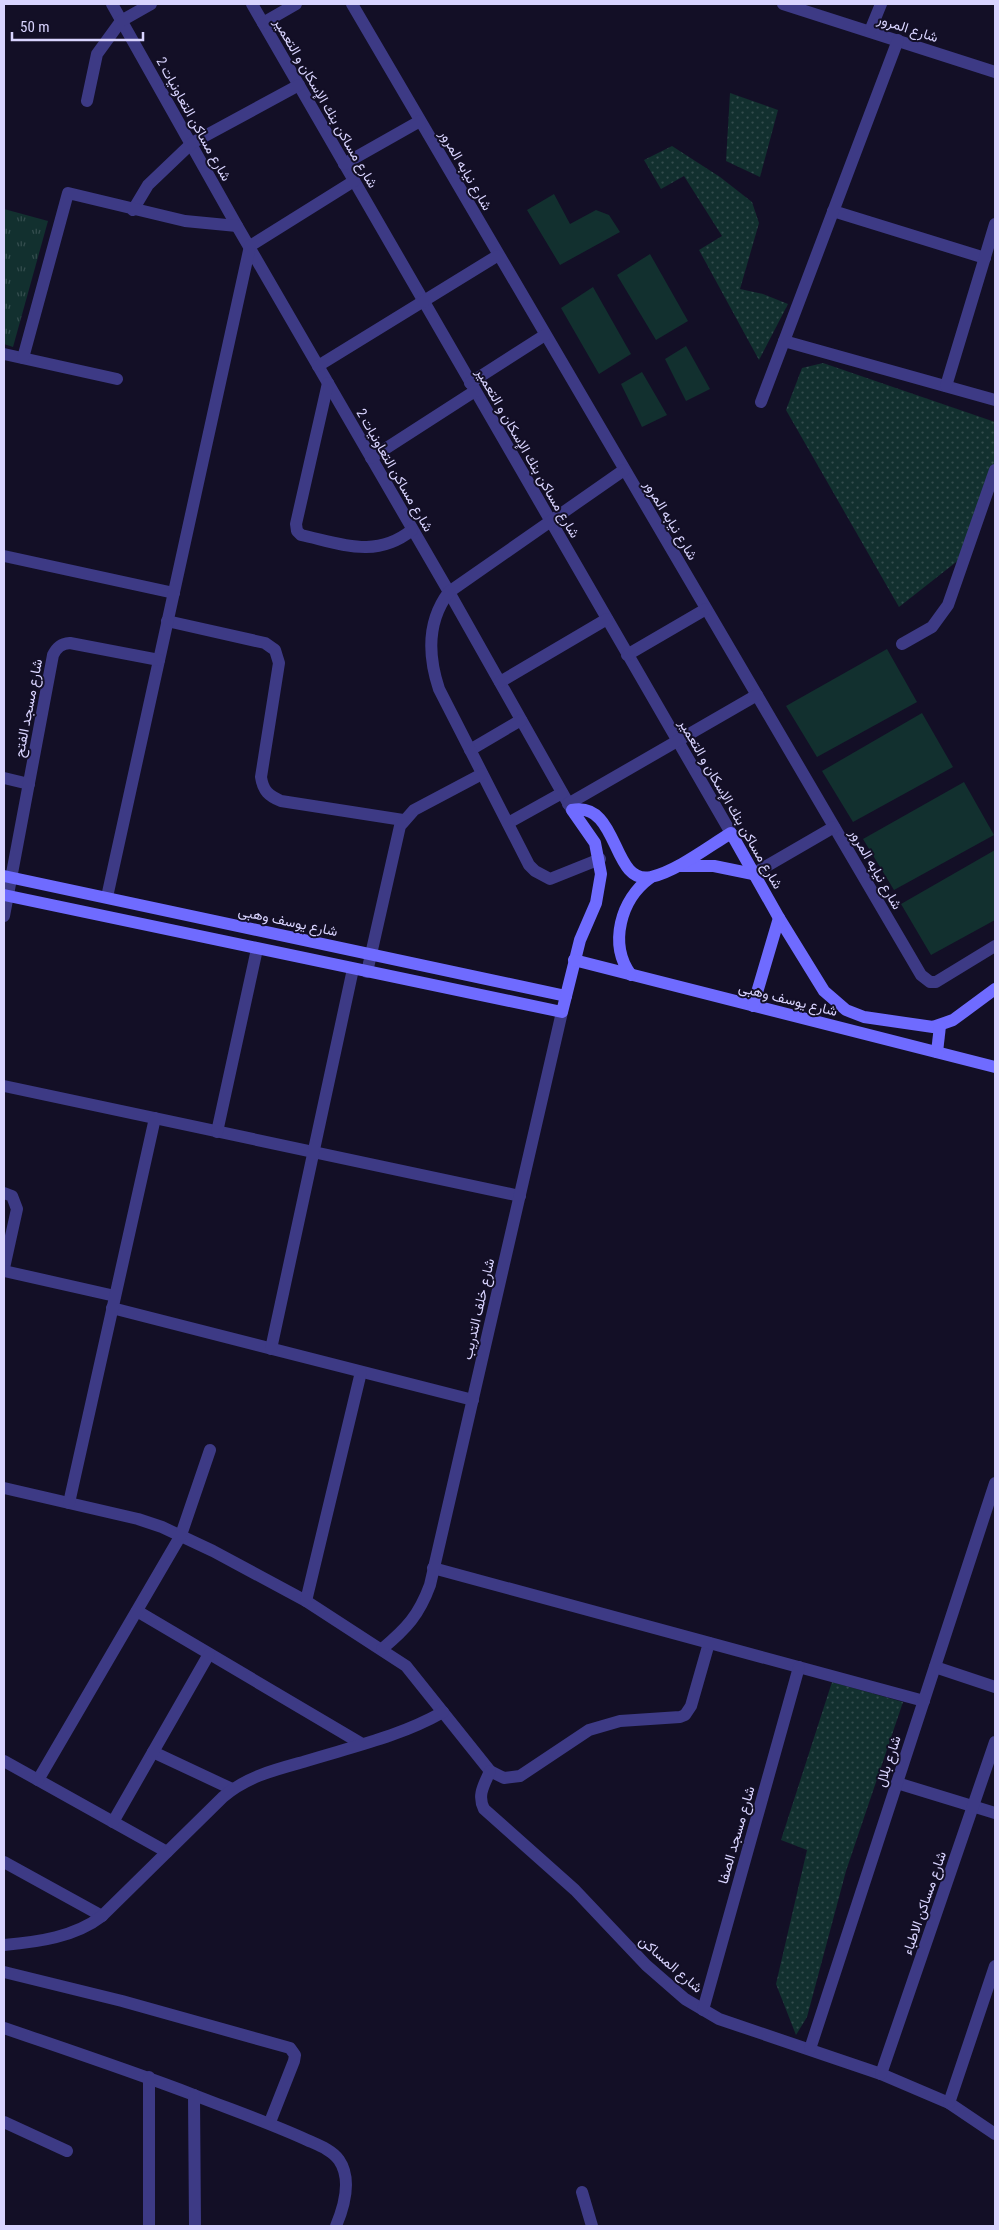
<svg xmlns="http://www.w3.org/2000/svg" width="999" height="2230" viewBox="0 0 999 2230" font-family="'Roboto Condensed',Vazirmatn,sans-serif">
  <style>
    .grass { fill: url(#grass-tufts) }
    .garden { fill: url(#garden-dots) }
    .pitch { fill: #12302f }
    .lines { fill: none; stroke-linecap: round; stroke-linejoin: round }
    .street { stroke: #3d3a85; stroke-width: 12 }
    .secondary { stroke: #6f6bff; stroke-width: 12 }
    .labels { text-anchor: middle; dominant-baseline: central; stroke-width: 4; stroke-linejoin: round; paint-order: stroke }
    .street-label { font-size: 14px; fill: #d9d4ff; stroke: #130f26 }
  </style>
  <defs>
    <pattern id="grass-tufts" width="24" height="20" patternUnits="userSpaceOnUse" patternTransform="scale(1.25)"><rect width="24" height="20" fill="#12302f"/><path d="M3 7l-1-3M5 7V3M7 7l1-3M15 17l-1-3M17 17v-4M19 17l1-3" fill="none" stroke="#344d4e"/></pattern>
    <pattern id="garden-dots" width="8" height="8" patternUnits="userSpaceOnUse" patternTransform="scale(1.25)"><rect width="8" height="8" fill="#12302f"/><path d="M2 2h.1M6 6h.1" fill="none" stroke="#344d4e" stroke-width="1.8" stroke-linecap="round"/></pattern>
  </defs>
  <rect width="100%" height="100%" fill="#130f26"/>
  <!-- grass -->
  <polygon class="grass" points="4,209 48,221 13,347 4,344"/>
  <!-- garden -->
  <g class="garden">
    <polygon points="730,93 778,110 760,177 726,161"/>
    <polygon points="672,146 720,177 752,202 759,223 740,289 763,294 788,304 759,360 699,250 722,236 684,176 661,189 644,160"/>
    <polygon points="823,363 995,422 995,462 960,559 899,607 786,410 802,368"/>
    <polygon points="832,1682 903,1702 846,1871 807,2017 796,2035 776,1984 807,1850 781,1840"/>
  </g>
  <!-- pitch -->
  <g class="pitch">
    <polygon points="554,194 570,224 596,210 609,215 620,232 560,265 527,210"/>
    <polygon points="650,254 688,321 656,340 617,275"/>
    <polygon points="593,287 631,354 599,374 561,308"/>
    <polygon points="686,346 710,389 686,401 665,359"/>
    <polygon points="642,372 667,415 642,427 621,384"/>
    <polygon points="887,649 917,702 817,757 786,706"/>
    <polygon points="922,713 953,767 853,822 822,771"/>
    <polygon points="964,782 994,835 894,890 863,839"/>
    <polygon points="995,850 995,920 931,955 901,904"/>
  </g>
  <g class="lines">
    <!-- street -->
    <g class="street">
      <polyline points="112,4 237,226 449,592 572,810"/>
      <polyline points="252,4 731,833"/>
      <polyline points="352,4 921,975 930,982 936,982 995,946"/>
      <polyline points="783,4 995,72"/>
      <polyline points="263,23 296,4"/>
      <polyline points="870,31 881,4"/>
      <polyline points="87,101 97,54 121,21 151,4"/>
      <polyline points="344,164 420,121"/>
      <polyline points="133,210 148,185 192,143 299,85"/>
      <polyline points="833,211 985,258"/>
      <polyline points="784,341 995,400"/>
      <polyline points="4,354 117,379"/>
      <polyline points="23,358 68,193 185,221 237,226"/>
      <polyline points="318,366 497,256"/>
      <path d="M328,383L296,524L297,531L301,535C342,544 376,559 412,530"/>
      <polyline points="470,383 545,335"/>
      <polyline points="946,386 995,224"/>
      <polyline points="761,402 898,40"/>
      <polyline points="371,458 475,391"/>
      <polyline points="4,556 174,593"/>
      <path d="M167,621L265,643L275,650L279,663L261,777C263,791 269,796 281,801L403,820"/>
      <polyline points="902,644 932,627 948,605 995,470"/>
      <polyline points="627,655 706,609"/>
      <polyline points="500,682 607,619"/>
      <polyline points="470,750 521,720"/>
      <polyline points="4,778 29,784"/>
      <polyline points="568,804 757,695"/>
      <polyline points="508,823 562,793"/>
      <path d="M600,859L550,879L535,871L529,865L439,689C428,656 427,621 449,592L624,470"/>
      <polyline points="753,874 834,827"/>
      <polyline points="107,897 250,246 354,181"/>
      <path d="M4,916L53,655C57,647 61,644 70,643L159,660"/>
      <polyline points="367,972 400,826 414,810 482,774"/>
      <polyline points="4,1086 520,1196"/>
      <polyline points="217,1132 257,949"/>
      <polyline points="4,1193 12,1196 17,1209 4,1268"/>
      <polyline points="4,1271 115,1296"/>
      <polyline points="112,1308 473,1400"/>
      <polyline points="271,1349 353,969"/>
      <polyline points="4,1488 138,1519 162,1527 213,1551 306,1601 406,1666 490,1771 504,1778 520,1776 589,1730 620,1721 680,1717 685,1715 691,1706 709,1643"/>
      <polyline points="69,1503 155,1118"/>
      <polyline points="433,1568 924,1701"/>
      <polyline points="306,1601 361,1372"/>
      <polyline points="137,1611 362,1744"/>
      <path d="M382,1649C407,1628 419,1615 430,1585L562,1012"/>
      <polyline points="935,1667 995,1687"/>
      <polyline points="153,1752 232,1789"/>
      <polyline points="4,1761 167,1852"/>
      <path d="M490,1771C484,1785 477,1795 484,1809L575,1890L646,1965L685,1999L719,2019L881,2074L949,2103L995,2134"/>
      <polyline points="38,1780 181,1535 210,1450"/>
      <polyline points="897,1783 995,1813"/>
      <polyline points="113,1822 209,1654"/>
      <polyline points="4,1862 102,1916"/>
      <path d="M4,1945C38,1942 75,1937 102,1916L223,1797C246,1777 274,1770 303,1762C351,1747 399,1737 443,1712"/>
      <polyline points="4,1972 122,2001 290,2048 295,2055 294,2061 270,2122"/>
      <polyline points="703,2010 799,1667"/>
      <path d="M4,2028C68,2050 131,2071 194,2095C232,2110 270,2123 307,2140C318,2145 332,2150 339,2160C352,2179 344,2207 336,2226"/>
      <polyline points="810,2049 995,1483"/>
      <polyline points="881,2074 995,1742"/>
      <polyline points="149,2077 149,2226"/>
      <polyline points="194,2095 195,2226"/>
      <polyline points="949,2103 995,1966"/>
      <polyline points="4,2122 67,2151"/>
      <polyline points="582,2192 592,2226"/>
    </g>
    <!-- secondary -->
    <g class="secondary">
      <polyline points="679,866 714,866 753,874"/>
      <polyline points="4,876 566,996"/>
      <path d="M4,895L562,1012L580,940L596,903L601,874L595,843L572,810C620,801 611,886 651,877C677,871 708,847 731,833L779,918L824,991L846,1010L864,1017L933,1027L953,1020L995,989"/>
      <polyline points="574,960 995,1067"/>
      <path d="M631,975C608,944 621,899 650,878"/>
      <polyline points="753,1006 779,918"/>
      <polyline points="937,1052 940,1026"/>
    </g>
  </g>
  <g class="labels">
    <!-- street labels -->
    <g class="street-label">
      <text transform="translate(908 28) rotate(18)">شارع المرور</text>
      <text transform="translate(326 103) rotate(60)">شارع مساكن بنك الإسكان و التعمير</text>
      <text transform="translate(194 119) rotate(61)">شارع مساكن التعاونيات 2</text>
      <text transform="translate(466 170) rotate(60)">شارع نيابه المرور</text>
      <text transform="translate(528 453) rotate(60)">شارع مساكن بنك الإسكان و التعمير</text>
      <text transform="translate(395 470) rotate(60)">شارع مساكن التعاونيات 2</text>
      <text transform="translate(671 520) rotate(59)">شارع نيابه المرور</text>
      <text transform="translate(28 708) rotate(-79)">شارع مسجد الفتح</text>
      <text transform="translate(731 804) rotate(60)">شارع مساكن بنك الإسكان و التعمير</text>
      <text transform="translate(876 869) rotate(60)">شارع نيابه المرور</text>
      <text transform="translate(288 921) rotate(12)">شارع يوسف وهبى</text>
      <text transform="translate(788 999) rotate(14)">شارع يوسف وهبى</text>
      <text transform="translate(478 1309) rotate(-77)">شارع خلف التدريب</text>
      <text transform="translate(888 1761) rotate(-72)">شارع بلال</text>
      <text transform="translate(736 1835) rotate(-74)">شارع مسجد الصفا</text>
      <text transform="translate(924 1903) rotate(-71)">شارع مساكن الاطباء</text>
      <text transform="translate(671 1964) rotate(41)">شارع المساكن</text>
    </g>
  </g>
  <!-- border -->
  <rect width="999" height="2230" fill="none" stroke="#d9d4ff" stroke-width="10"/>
  <!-- scale -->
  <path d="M12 32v8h131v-8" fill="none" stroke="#d9d4ff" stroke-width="2.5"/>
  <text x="20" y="32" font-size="15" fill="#d9d4ff" stroke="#130f26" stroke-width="4" paint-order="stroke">50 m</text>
</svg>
